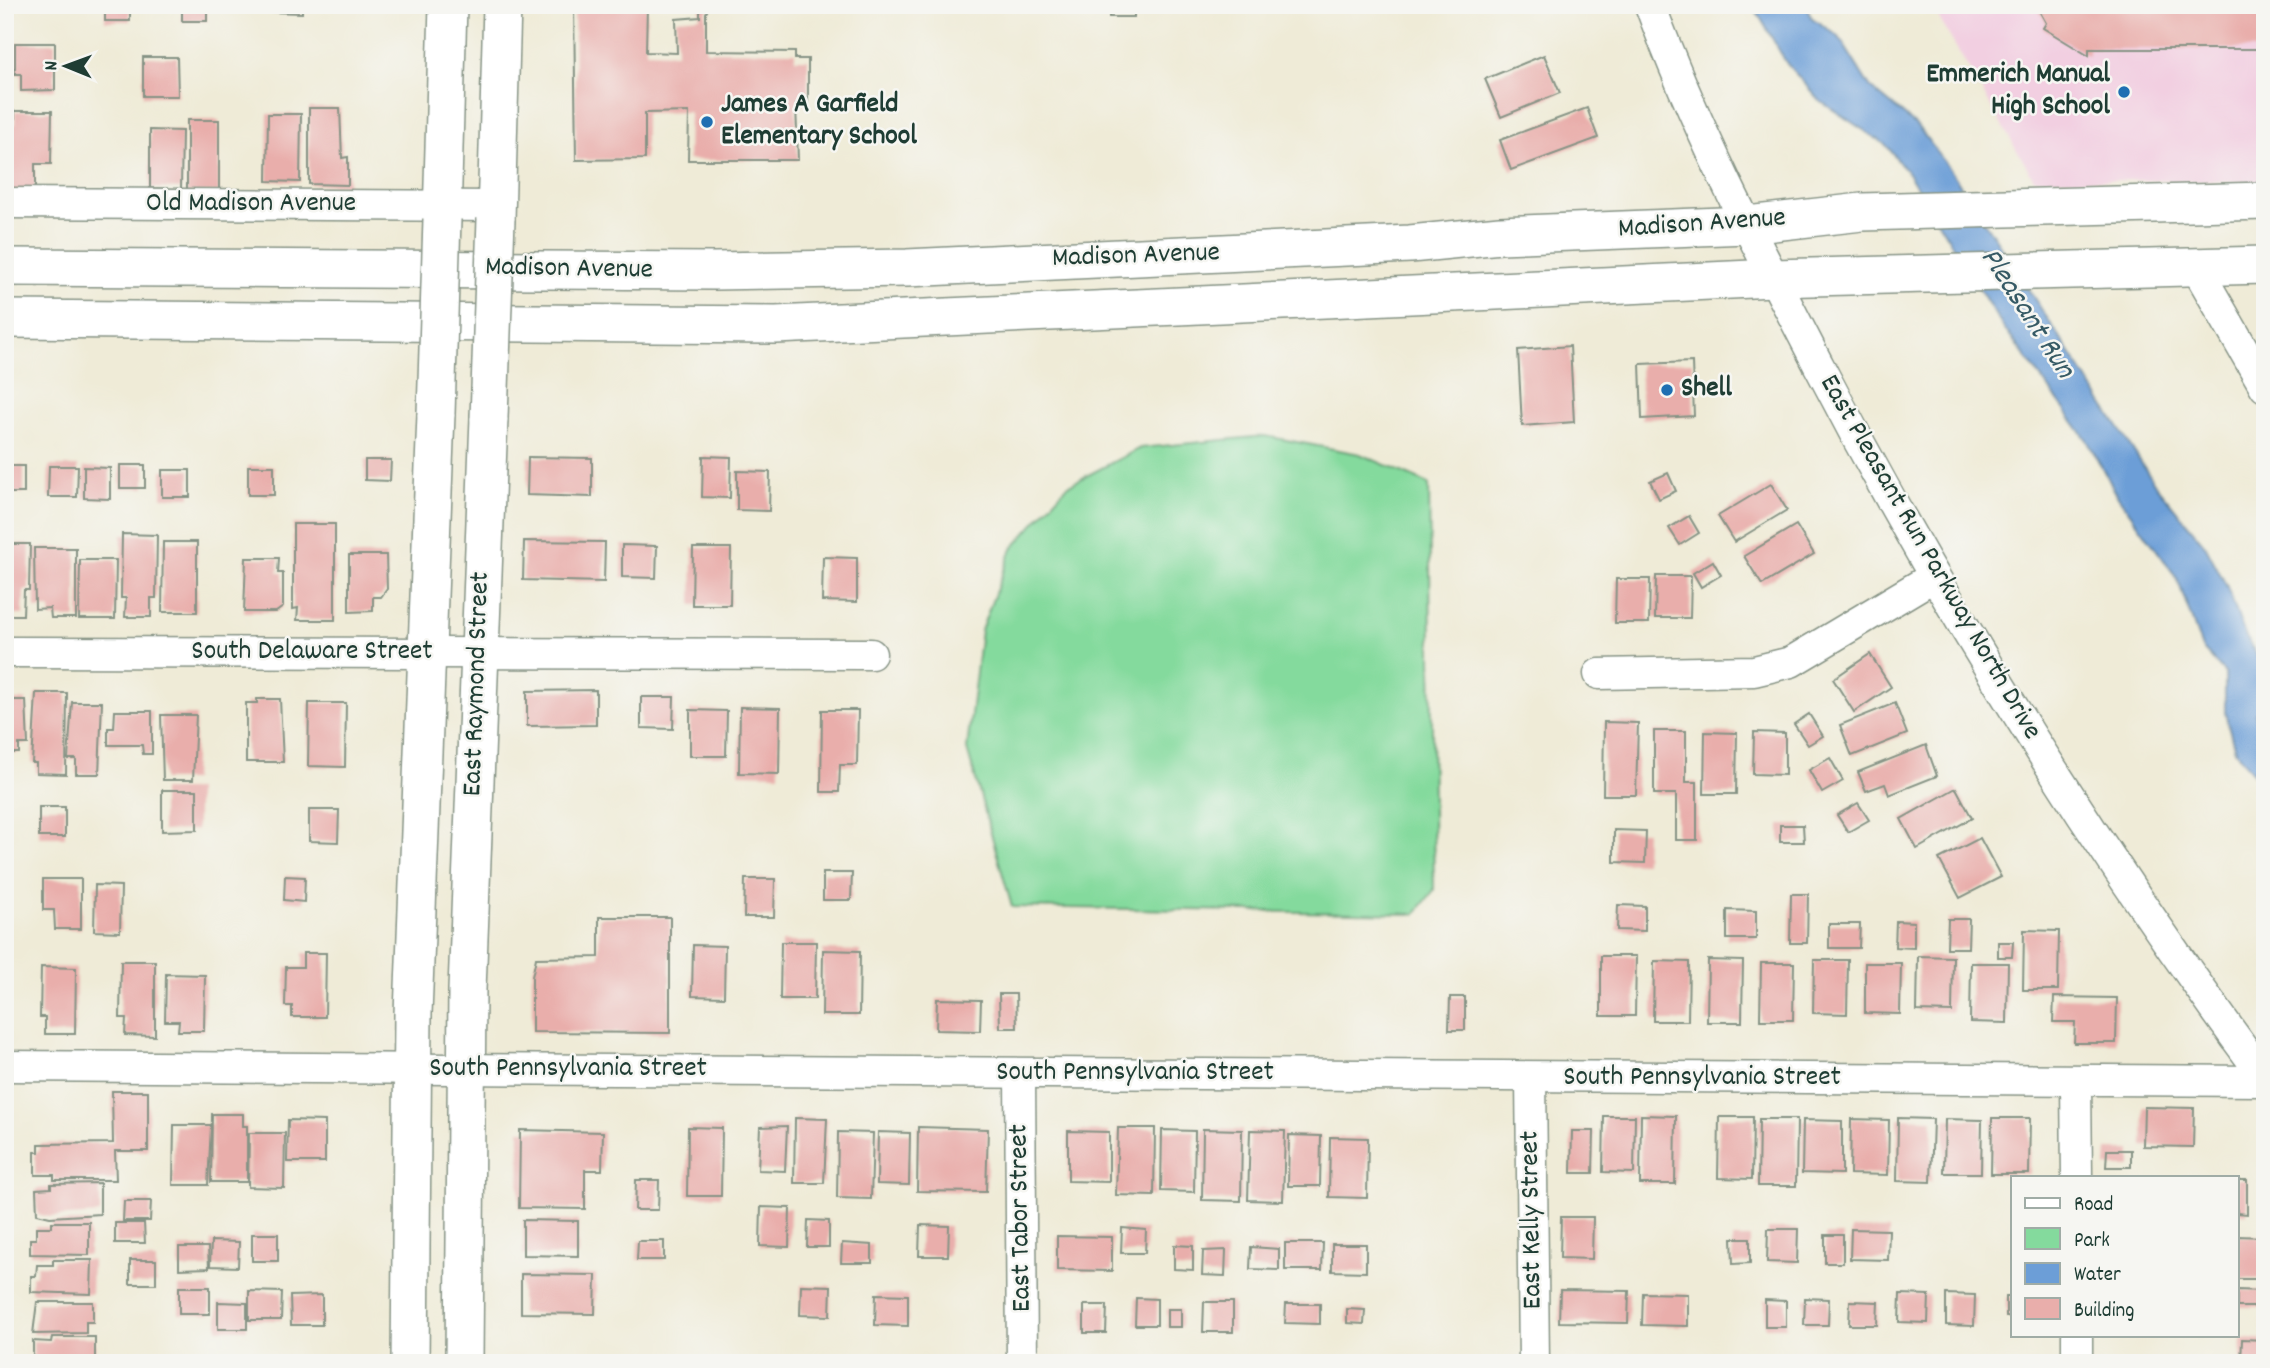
<svg xmlns="http://www.w3.org/2000/svg" width="2270" height="1368" viewBox="0 0 2270 1368" font-family="Dekko,sans-serif">
  <style>
    .built { fill: #f2cfe1 }
    .green { fill: #84da9d; stroke: #528c68; stroke-width: 2 }
    .water { fill: #6c9ed7; stroke: #466e86; stroke-width: 2 }
    .building { fill: #e9aeab }
    .lines { fill: none; stroke-linecap: round; stroke-linejoin: round }
    .minor-casing { stroke: #879486; stroke-width: 33 }
    .major-casing { stroke: #879486; stroke-width: 40 }
    .minor { stroke: #fff; stroke-width: 30 }
    .major { stroke: #fff; stroke-width: 37 }
    .major-bridge-casing { stroke: #879486; stroke-width: 40; stroke-linecap: butt }
    .major-bridge { stroke: #fff; stroke-width: 37 }
    .poi-dot { fill: #1f6fb2; stroke: #f6f6f2; stroke-width: 2.5 }
    .labels { text-anchor: middle; dominant-baseline: central; stroke-width: 5; stroke-linejoin: round; paint-order: stroke }
    .poi-label { font-size: 28px; font-weight: bold; fill: #1f3d34; stroke: #f6f6f2; text-anchor: start }
    .street-label { font-size: 28px; fill: #1f3d34; stroke: #f6f6f2 }
    .water-label { font-size: 30px; font-style: italic; fill: #365a65; stroke: #f6f6f2 }
  </style>
  <rect width="100%" height="100%" fill="#f6f6f2"/>
  <filter id="ink" filterUnits="userSpaceOnUse"><feTurbulence type="fractalNoise" baseFrequency=".0143" numOctaves="2"/><feDisplacementMap in="SourceGraphic" scale="14" xChannelSelector="R" yChannelSelector="G"/><feConvolveMatrix kernelMatrix="1 2 1 2 8 2 1 2 1" color-interpolation-filters="sRGB"/></filter>
  <filter id="wash" filterUnits="userSpaceOnUse"><feTurbulence type="fractalNoise" baseFrequency=".00686" numOctaves="4" result="noise"/><feDisplacementMap in="SourceGraphic" scale="28" xChannelSelector="R" yChannelSelector="G"/><feGaussianBlur stdDeviation="1.57" result="paint"/><feColorMatrix in="noise" values="0 0 0 0 0 0 0 0 0 0 0 0 0 0 0 0 0 1.4 0 .05"/><feComposite in="paint" operator="in"/></filter>
  <g filter="url(#wash)">
    <rect width="100%" height="100%" fill="#efebd7"/>
    <!-- built -->
    <polygon class="built" points="1931,5 2265,5 2265,182 2034,179"/>
    <!-- green -->
    <polygon class="green" points="1265,436 1360,454 1429,484 1434,890 1415,914 1012,907 967,749 981,630 1012,549 1067,486 1140,448"/>
    <!-- water -->
    <polygon class="water" points="1753,5 1806,5 1811,17 1839,37 1870,87 1917,126 1950,169 2157,487 2205,545 2227,587 2245,635 2265,670 2265,719 2255,713 2265,750 2265,788 2235,750 2225,713 2225,673 2202,648 2177,578 2117,495 2087,440 1999,321 1908,173 1886,145 1820,101 1787,64"/>
    <g id="blocks">
      <!-- building -->
      <g class="building">
        <rect x="105" y="5" width="25" height="16"/>
        <rect x="182" y="5" width="25" height="16"/>
        <polygon points="271,5 302,5 302,13 271,12"/>
        <polygon points="574,5 647,5 646,52 677,53 676,19 700,17 700,5 710,5 706,13 706,51 795,52 795,59 808,59 808,105 796,104 798,160 688,160 689,112 645,113 645,159 576,160"/>
        <rect x="1109" y="5" width="25" height="12"/>
        <polygon points="2036,5 2265,5 2265,49 2089,49 2089,56 2043,28 2046,23"/>
        <polygon points="15,43 55,43 55,90 21,91 21,74 15,74"/>
        <polygon points="1544,55 1560,93 1501,117 1485,79"/>
        <polygon points="143,57 177,57 178,96 143,96"/>
        <polygon points="309,108 340,108 342,158 348,157 348,185 309,184"/>
        <polygon points="1587,108 1598,138 1511,170 1500,140"/>
        <polygon points="15,111 52,111 51,164 35,164 35,192 10,192 11,125 15,125"/>
        <polygon points="268,114 301,114 300,182 267,181"/>
        <rect x="187" y="120" width="32" height="72"/>
        <polygon points="150,130 182,131 181,189 150,188"/>
        <polygon points="1570,346 1574,422 1522,426 1518,350"/>
        <polygon points="1692,362 1694,416 1642,419 1640,364"/>
        <polygon points="703,456 731,457 730,498 702,497"/>
        <polygon points="528,457 592,458 592,497 527,495"/>
        <polygon points="365,460 391,460 390,481 365,480"/>
        <rect x="120" y="465" width="25" height="23"/>
        <rect x="5" y="466" width="19" height="27"/>
        <polygon points="49,466 78,466 77,497 48,497"/>
        <rect x="248" y="466" width="26" height="29"/>
        <polygon points="84,467 110,468 110,499 84,498"/>
        <rect x="162" y="470" width="28" height="27"/>
        <polygon points="737,471 770,472 769,511 737,510"/>
        <polygon points="1668,473 1676,491 1659,499 1650,481"/>
        <polygon points="1771,484 1787,510 1734,542 1718,516"/>
        <polygon points="1689,516 1699,533 1680,545 1669,528"/>
        <polygon points="293,524 335,524 335,620 297,620 298,608 293,609"/>
        <polygon points="1796,525 1814,554 1762,585 1744,556"/>
        <polygon points="122,534 157,535 156,598 151,598 151,617 125,617 126,598 121,598"/>
        <polygon points="524,541 605,542 604,582 523,580"/>
        <polygon points="163,542 197,542 197,612 162,612"/>
        <polygon points="5,544 30,544 29,590 24,590 23,615 5,615"/>
        <polygon points="622,545 657,546 656,578 622,577"/>
        <polygon points="34,548 76,548 76,618 51,618 50,608 35,609"/>
        <polygon points="693,548 731,548 730,605 692,605"/>
        <polygon points="349,555 386,555 387,589 381,597 373,597 373,611 349,612"/>
        <polygon points="823,557 857,558 857,602 822,601"/>
        <polygon points="246,558 279,558 278,573 283,573 283,607 276,612 244,612"/>
        <polygon points="80,560 116,560 115,619 79,619"/>
        <polygon points="1713,561 1721,575 1701,587 1693,573"/>
        <polygon points="1656,576 1691,576 1690,618 1655,618"/>
        <polygon points="1616,579 1650,579 1649,623 1615,623"/>
        <polygon points="1870,654 1891,687 1854,712 1833,679"/>
        <polygon points="596,690 596,725 527,726 527,691"/>
        <polygon points="36,693 67,693 66,774 36,773 36,763 32,763"/>
        <polygon points="641,697 674,697 673,729 641,728"/>
        <polygon points="257,699 280,699 283,762 246,762 246,703 257,703"/>
        <polygon points="5,700 26,700 28,744 19,744 19,753 5,753"/>
        <polygon points="72,702 102,702 99,774 76,774 76,759 68,759"/>
        <polygon points="309,703 346,703 345,767 308,766"/>
        <polygon points="1895,703 1907,734 1852,756 1840,725"/>
        <polygon points="740,707 780,708 779,774 739,773"/>
        <polygon points="690,710 727,711 726,756 690,756"/>
        <polygon points="822,710 858,710 857,765 840,765 839,792 821,792"/>
        <polygon points="115,711 152,711 152,754 143,754 142,745 108,745 108,728 114,728"/>
        <polygon points="1809,714 1823,736 1808,745 1794,724"/>
        <polygon points="161,715 196,715 193,780 163,780"/>
        <polygon points="1604,722 1638,723 1636,795 1603,795"/>
        <polygon points="1654,731 1686,731 1686,782 1697,782 1697,840 1676,840 1676,794 1654,794"/>
        <polygon points="1705,732 1737,733 1736,794 1704,794"/>
        <polygon points="1754,732 1785,733 1785,775 1753,774"/>
        <polygon points="1926,745 1937,776 1889,795 1885,784 1866,791 1858,772"/>
        <polygon points="1830,758 1843,781 1822,793 1809,770"/>
        <polygon points="1956,788 1972,818 1917,849 1901,819"/>
        <polygon points="162,790 197,790 197,830 162,831"/>
        <polygon points="1858,803 1869,820 1848,832 1837,815"/>
        <rect x="39" y="807" width="26" height="30"/>
        <polygon points="309,810 339,810 338,842 309,841"/>
        <polygon points="1780,825 1803,825 1804,842 1780,842"/>
        <polygon points="1614,830 1646,831 1645,863 1614,862"/>
        <polygon points="1980,838 2001,877 1960,898 1939,859"/>
        <polygon points="823,873 852,873 851,900 823,900"/>
        <polygon points="285,876 305,877 304,902 284,900"/>
        <polygon points="43,879 81,879 81,929 55,929 54,910 43,910"/>
        <polygon points="745,879 775,879 774,917 744,917"/>
        <polygon points="95,885 121,886 120,932 94,931"/>
        <polygon points="1791,894 1808,894 1807,943 1790,943"/>
        <polygon points="1618,905 1645,906 1645,931 1617,930"/>
        <polygon points="1727,910 1756,911 1756,939 1727,939"/>
        <polygon points="599,917 670,917 670,1033 532,1032 532,977 536,958 599,957"/>
        <polygon points="1948,919 1969,919 1968,948 1947,948"/>
        <polygon points="1896,921 1914,922 1914,948 1895,947"/>
        <polygon points="1829,924 1860,924 1859,948 1829,948"/>
        <polygon points="2024,930 2059,931 2058,990 2023,990"/>
        <polygon points="781,942 816,942 815,999 780,999"/>
        <polygon points="1998,942 2013,942 2012,957 1998,957"/>
        <polygon points="693,945 725,946 724,997 692,996"/>
        <polygon points="823,950 860,951 859,1015 822,1015"/>
        <polygon points="303,953 326,953 325,1017 292,1017 292,1006 285,1006 286,967 303,967"/>
        <polygon points="1601,956 1636,956 1635,1016 1601,1016"/>
        <polygon points="1918,956 1953,957 1952,1012 1917,1011"/>
        <polygon points="1708,960 1743,961 1742,1022 1707,1022"/>
        <polygon points="1814,960 1848,960 1847,1014 1813,1013"/>
        <polygon points="121,961 155,961 155,1036 125,1035 126,1018 120,1018"/>
        <polygon points="1654,961 1689,962 1688,1021 1653,1021"/>
        <polygon points="1761,963 1794,963 1793,1020 1760,1020"/>
        <polygon points="1865,963 1901,963 1900,1014 1865,1013"/>
        <polygon points="1971,963 2008,963 2007,1023 1970,1022"/>
        <polygon points="41,967 76,968 75,1034 45,1034 45,1017 40,1017"/>
        <polygon points="166,974 205,975 204,1031 178,1031 179,1021 165,1021"/>
        <polygon points="999,994 1016,994 1017,1028 1000,1028"/>
        <polygon points="1450,997 1465,997 1465,1030 1449,1030"/>
        <polygon points="2054,997 2117,998 2116,1043 2074,1043 2075,1022 2053,1022"/>
        <polygon points="937,999 981,1000 980,1031 936,1030"/>
        <polygon points="112,1091 148,1091 148,1151 115,1151 116,1180 54,1180 54,1175 35,1175 35,1152 39,1152 39,1144 113,1143"/>
        <polygon points="2144,1107 2194,1108 2193,1147 2143,1146"/>
        <polygon points="212,1114 243,1114 243,1126 247,1126 247,1182 211,1182"/>
        <polygon points="1641,1115 1676,1116 1675,1184 1640,1184"/>
        <polygon points="1604,1116 1635,1116 1634,1173 1603,1172"/>
        <polygon points="1719,1117 1753,1117 1752,1179 1718,1178"/>
        <polygon points="795,1118 827,1119 824,1183 794,1183"/>
        <polygon points="1898,1118 1933,1119 1931,1182 1897,1181"/>
        <polygon points="1992,1118 2030,1118 2029,1174 1991,1174"/>
        <polygon points="1759,1119 1797,1119 1796,1186 1758,1186"/>
        <polygon points="1851,1119 1889,1120 1888,1175 1850,1174"/>
        <polygon points="1945,1119 1982,1120 1981,1173 1944,1173"/>
        <polygon points="288,1120 325,1121 325,1162 287,1162"/>
        <polygon points="1803,1120 1842,1121 1842,1174 1802,1173"/>
        <polygon points="174,1125 211,1125 208,1185 173,1185"/>
        <polygon points="787,1126 785,1171 758,1170 760,1127"/>
        <polygon points="688,1127 722,1128 721,1196 687,1196"/>
        <polygon points="918,1127 988,1129 986,1192 917,1191"/>
        <polygon points="1118,1128 1155,1128 1154,1196 1116,1195"/>
        <polygon points="1203,1129 1242,1130 1241,1201 1202,1200"/>
        <polygon points="520,1130 603,1132 602,1170 585,1170 585,1209 519,1208"/>
        <polygon points="1162,1130 1195,1131 1194,1192 1161,1191"/>
        <polygon points="1250,1130 1285,1131 1283,1201 1248,1200"/>
        <polygon points="1068,1131 1109,1132 1109,1182 1068,1181"/>
        <polygon points="1572,1131 1594,1131 1593,1173 1571,1173"/>
        <polygon points="838,1132 873,1133 871,1199 837,1198"/>
        <polygon points="878,1132 910,1133 909,1185 877,1184"/>
        <polygon points="249,1133 285,1133 284,1188 248,1187"/>
        <polygon points="1289,1135 1321,1136 1320,1186 1288,1186"/>
        <polygon points="1330,1137 1368,1138 1367,1198 1329,1197"/>
        <polygon points="2107,1150 2131,1150 2131,1167 2106,1167"/>
        <polygon points="636,1180 659,1180 658,1210 635,1210"/>
        <polygon points="2237,1180 2247,1180 2247,1214 2237,1213"/>
        <polygon points="100,1183 100,1214 50,1217 37,1214 36,1189 51,1188 51,1184"/>
        <polygon points="124,1201 151,1201 150,1221 123,1221"/>
        <polygon points="761,1207 790,1208 789,1247 760,1246"/>
        <polygon points="1561,1217 1593,1217 1592,1259 1560,1258"/>
        <polygon points="523,1220 578,1221 578,1256 523,1255"/>
        <polygon points="808,1220 829,1221 829,1247 807,1247"/>
        <polygon points="52,1222 89,1222 89,1255 30,1254 30,1239 36,1239 36,1227 52,1227"/>
        <polygon points="115,1223 144,1223 145,1243 115,1243"/>
        <polygon points="920,1225 949,1226 948,1256 919,1256"/>
        <polygon points="1122,1228 1146,1230 1145,1253 1121,1253"/>
        <polygon points="1768,1229 1798,1229 1797,1263 1767,1262"/>
        <polygon points="1851,1229 1889,1230 1888,1260 1850,1259"/>
        <rect x="252" y="1234" width="26" height="27"/>
        <rect x="1825" y="1235" width="18" height="28"/>
        <polygon points="1057,1236 1112,1237 1112,1271 1057,1270"/>
        <polygon points="2237,1236 2265,1237 2265,1279 2237,1279"/>
        <polygon points="1732,1238 1750,1238 1750,1263 1733,1264"/>
        <polygon points="211,1241 239,1242 238,1267 210,1266"/>
        <polygon points="638,1241 664,1241 664,1260 637,1260"/>
        <polygon points="842,1243 872,1245 872,1263 841,1263"/>
        <polygon points="1285,1243 1323,1243 1322,1270 1285,1270"/>
        <polygon points="1332,1244 1366,1244 1366,1272 1332,1271"/>
        <polygon points="1174,1245 1193,1246 1193,1270 1174,1269"/>
        <polygon points="179,1247 208,1247 209,1268 179,1269"/>
        <polygon points="1251,1247 1279,1249 1279,1270 1250,1269"/>
        <polygon points="1226,1250 1225,1276 1202,1275 1203,1251"/>
        <polygon points="53,1260 92,1260 91,1294 31,1292 31,1276 36,1276 37,1265 53,1265"/>
        <rect x="130" y="1260" width="26" height="24"/>
        <polygon points="521,1274 596,1275 595,1314 521,1313"/>
        <polygon points="801,1285 831,1286 830,1316 800,1315"/>
        <rect x="179" y="1287" width="31" height="27"/>
        <polygon points="1560,1290 1629,1291 1628,1323 1559,1322"/>
        <polygon points="2237,1290 2263,1291 2262,1307 2237,1307"/>
        <polygon points="249,1291 282,1292 281,1320 249,1320"/>
        <polygon points="1643,1293 1688,1294 1688,1326 1642,1325"/>
        <polygon points="876,1294 908,1295 908,1326 875,1325"/>
        <polygon points="1900,1294 1929,1295 1928,1323 1899,1322"/>
        <polygon points="1946,1294 1975,1295 1974,1326 1946,1325"/>
        <polygon points="322,1295 322,1325 291,1325 290,1296"/>
        <rect x="2006" y="1297" width="7" height="20"/>
        <polygon points="1136,1298 1157,1299 1157,1325 1135,1325"/>
        <polygon points="1805,1298 1829,1299 1828,1325 1804,1325"/>
        <polygon points="1765,1300 1786,1301 1786,1327 1765,1327"/>
        <polygon points="1850,1301 1878,1302 1877,1325 1849,1325"/>
        <polygon points="37,1302 93,1302 93,1322 86,1322 86,1333 33,1334"/>
        <polygon points="218,1302 247,1303 247,1329 218,1329"/>
        <polygon points="1204,1302 1233,1302 1233,1332 1203,1332"/>
        <polygon points="1286,1304 1320,1304 1320,1324 1285,1323"/>
        <polygon points="1084,1305 1107,1305 1106,1333 1084,1333"/>
        <rect x="1167" y="1309" width="14" height="18"/>
        <polygon points="1347,1309 1365,1310 1364,1324 1347,1323"/>
        <polygon points="52,1337 95,1337 95,1363 33,1363 33,1341 51,1342"/>
        <polygon points="2242,1339 2265,1340 2265,1363 2241,1363"/>
      </g>
    </g>
  </g>
  <g filter="url(#ink)">
    <use href="#blocks" fill-opacity="0" stroke="#879486" stroke-width="2"/>
    <g class="lines">
      <!-- minor casing -->
      <g class="minor-casing">
        <g id="minor">
          <path d="M1650,5C1696,130 1758,248 1819,366C1948,615 2098,852 2265,1078"/>
          <polyline points="5,203 497,206"/>
          <polyline points="2196,267 2265,387"/>
          <polyline points="5,652 871,654"/>
          <polyline points="1599,674 1754,671 1791,662 1933,577"/>
          <polyline points="5,1066 2265,1081"/>
          <polyline points="1020,1074 1022,1363"/>
          <polyline points="1531,1077 1534,1363"/>
          <polyline points="2076,1082 2077,1177"/>
          <polyline points="2077,1363 2077,1335"/>
        </g>
      </g>
      <!-- major casing -->
      <g class="major-casing">
        <g id="major">
          <polyline points="442,219 448,5"/>
          <polyline points="496,219 502,5"/>
          <polyline points="5,267 714,271 907,268 1410,244 1500,235 1747,225 1862,212 2265,201"/>
          <polyline points="5,319 776,325 1773,278 2265,265"/>
          <polyline points="410,1363 413,1014 436,414"/>
          <polyline points="464,1363 467,990 489,418"/>
        </g>
      </g>
      <!-- minor -->
      <use href="#minor" class="minor"/>
      <!-- major -->
      <use href="#major" class="major"/>
      <!-- major-bridge casing -->
      <g class="major-bridge-casing">
        <g id="major-bridge">
          <polyline points="436,414 442,219"/>
          <polyline points="489,418 496,219"/>
        </g>
      </g>
      <!-- major-bridge -->
      <use href="#major-bridge" class="major-bridge"/>
    </g>
  </g>
  <!-- markers -->
  <g class="poi-dot">
    <circle cx="2124" cy="92" r="7"/>
    <circle cx="707" cy="122" r="7"/>
    <circle cx="1667" cy="390" r="7"/>
  </g>
  <g class="labels">
    <!-- poi labels -->
    <g class="poi-label">
      <text x="2110" y="76" text-anchor="end">Emmerich Manual<tspan x="2110" dy="32">High School</tspan></text>
      <text x="721" y="106">James A Garfield<tspan x="721" dy="32">Elementary School</tspan></text>
      <text x="1681" y="390">Shell</text>
    </g>
    <!-- street labels -->
    <g class="street-label">
      <text x="251" y="205">Old Madison Avenue</text>
      <text transform="translate(1702 225) rotate(-4)">Madison Avenue</text>
      <text transform="translate(1136 257) rotate(-2)">Madison Avenue</text>
      <text transform="translate(569 270) rotate(1)">Madison Avenue</text>
      <text transform="translate(1929 558) rotate(60)">East Pleasant Run Parkway North Drive</text>
      <text x="312" y="653">South Delaware Street</text>
      <text transform="translate(478 684) rotate(-88)">East Raymond Street</text>
      <text x="568" y="1070">South Pennsylvania Street</text>
      <text x="1135" y="1074">South Pennsylvania Street</text>
      <text x="1702" y="1079">South Pennsylvania Street</text>
      <text transform="translate(1022 1218) rotate(-91)">East Tabor Street</text>
      <text transform="translate(1533 1220) rotate(-91)">East Kelly Street</text>
    </g>
    <!-- water labels -->
    <g class="water-label">
      <text transform="translate(2026 314) rotate(57)">Pleasant Run</text>
    </g>
  </g>
  <!-- margin -->
  <rect width="2270" height="1368" fill="none" stroke="#f6f6f2" stroke-width="28"/>
  <!-- legend -->
  <rect x="2011" y="1176" width="228" height="161" fill="#f6f6f2" stroke="#a0aca6" stroke-width="2"/>
  <rect x="2025" y="1198" width="35" height="10" fill="#ffffff" stroke="#a0aca6" stroke-width="2"/>
  <text x="2074" y="1210" font-size="21" fill="#1f3d34">Road</text>
  <rect x="2025" y="1228" width="35" height="21" fill="#84da9d" stroke="#a0aca6" stroke-width="2"/>
  <text x="2074" y="1246" font-size="21" fill="#1f3d34">Park</text>
  <rect x="2025" y="1263" width="35" height="21" fill="#6c9ed7" stroke="#a0aca6" stroke-width="2"/>
  <text x="2074" y="1280" font-size="21" fill="#1f3d34">Water</text>
  <rect x="2025" y="1298" width="35" height="21" fill="#e9aeab" stroke="#a0aca6" stroke-width="2"/>
  <text x="2074" y="1316" font-size="21" fill="#1f3d34">Building</text>
  <!-- north arrow -->
  <g transform="translate(66 66) rotate(271)" stroke="#f6f6f2" stroke-width="5" paint-order="stroke">
  <path d="M0-5L12 26L0 18L-12 26Z" fill="#1f3d34"/>
  <text y="-10" font-size="19" font-weight="bold" text-anchor="middle" fill="#1f3d34">N</text>
  </g>
</svg>
